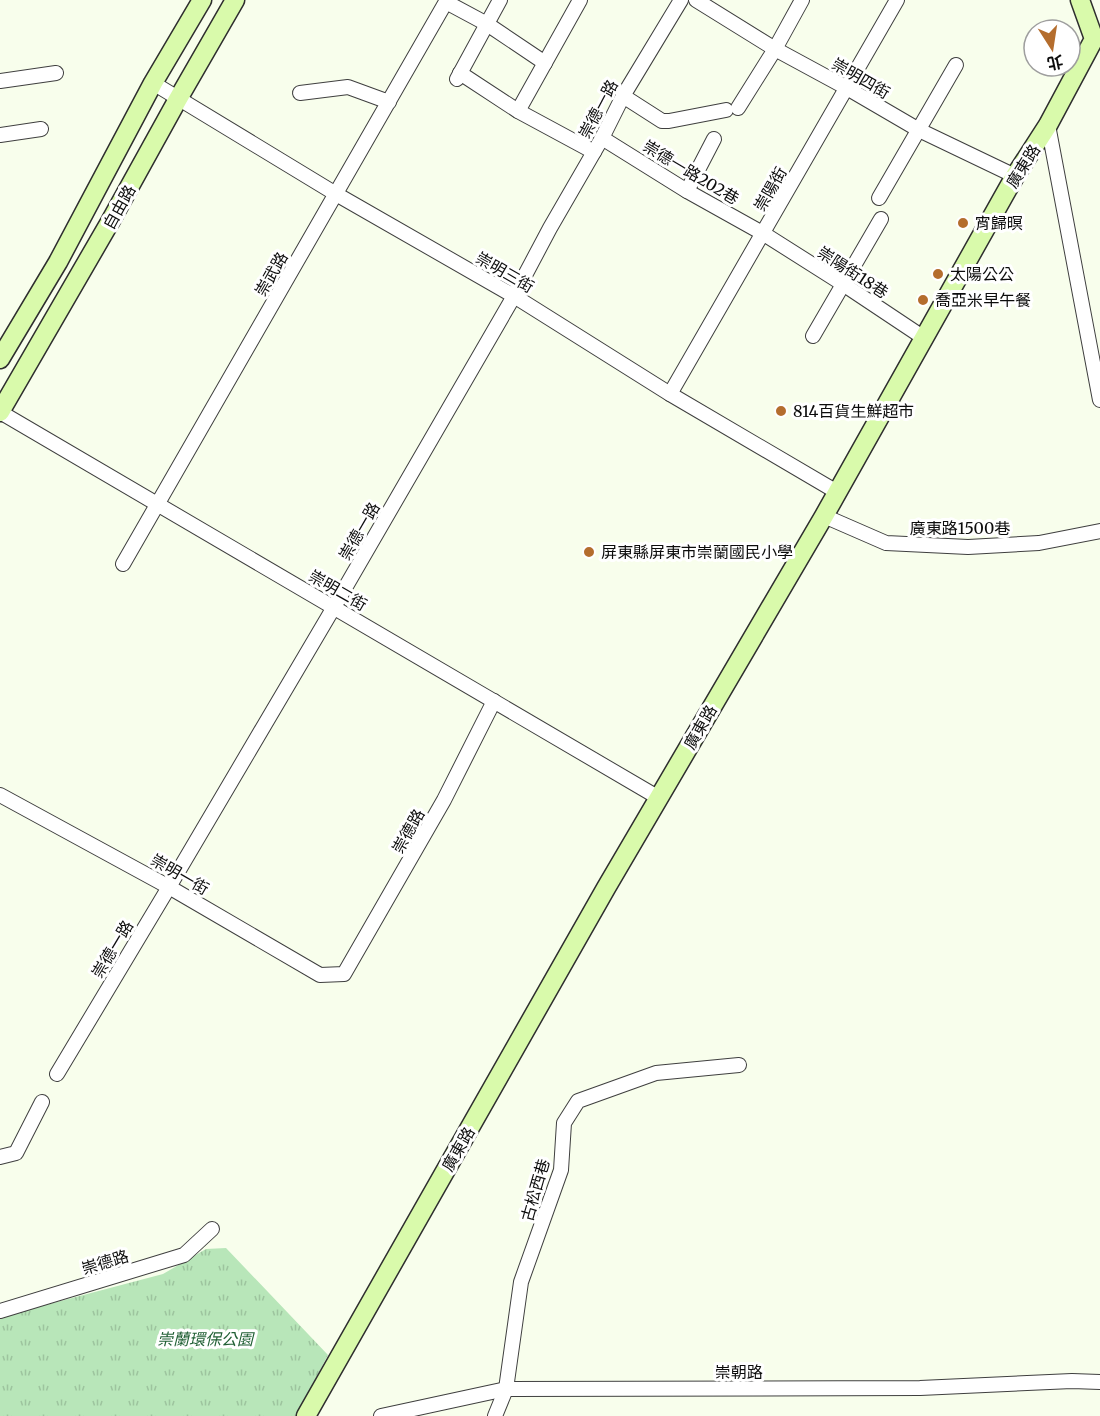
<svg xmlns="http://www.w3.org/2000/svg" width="1100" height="1416" viewBox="0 0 1100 1416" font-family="Merriweather,'Noto Sans TC',serif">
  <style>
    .park { fill: url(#park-tufts) }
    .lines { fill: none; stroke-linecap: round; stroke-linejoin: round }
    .street-casing { stroke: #3f3f3f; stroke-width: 16 }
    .secondary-casing { stroke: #2e2e2e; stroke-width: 21 }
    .street { stroke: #fff; stroke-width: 14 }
    .secondary { stroke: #d9faab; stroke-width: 18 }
    .poi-dot { fill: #b46d2d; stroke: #fff; stroke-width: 2 }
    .labels { text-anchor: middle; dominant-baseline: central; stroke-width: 6; stroke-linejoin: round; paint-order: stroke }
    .street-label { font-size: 16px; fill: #0c0c0c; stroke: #fff }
    .poi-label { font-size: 16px; fill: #0c0c0c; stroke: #fff; text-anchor: start }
    .park-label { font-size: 16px; font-style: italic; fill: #216035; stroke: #fff }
  </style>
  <defs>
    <pattern id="park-tufts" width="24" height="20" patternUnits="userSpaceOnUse" patternTransform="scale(1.5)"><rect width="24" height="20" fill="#b8e6b9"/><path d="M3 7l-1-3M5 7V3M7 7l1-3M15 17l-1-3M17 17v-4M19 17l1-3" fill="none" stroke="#9dc49e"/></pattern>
  </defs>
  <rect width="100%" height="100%" fill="#f8feec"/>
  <!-- park -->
  <polygon class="park" points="226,1248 328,1355 296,1416 0,1416 0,1317 163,1274 206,1249"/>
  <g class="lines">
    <!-- street casing -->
    <g class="street-casing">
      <g id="street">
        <polyline points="696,0 775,49 847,88 919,130 1015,176"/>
        <polyline points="446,2 487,24 545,63"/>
        <polyline points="460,73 518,111 594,152"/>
        <polyline points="457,79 500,0"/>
        <polyline points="0,81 56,73"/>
        <polyline points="153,83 336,194 514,296 670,394 837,492"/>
        <polyline points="300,93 348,87 389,102"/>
        <polyline points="623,96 662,121 669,121 726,110"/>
        <polyline points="738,108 775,49 802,0"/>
        <polyline points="518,111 580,0"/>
        <polyline points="1048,125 1100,400"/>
        <polyline points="0,135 41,129"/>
        <polyline points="602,138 687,191 764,234 843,284 924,338"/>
        <polyline points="687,191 714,139"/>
        <polyline points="879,198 956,65"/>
        <polyline points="813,336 881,219"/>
        <polyline points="670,394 897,0"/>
        <polyline points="0,412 659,798"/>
        <polyline points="824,516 886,543 968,547 1039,543 1100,531"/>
        <polyline points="123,564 447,0"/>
        <polyline points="0,795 169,887 320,975 344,974 444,800 494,701"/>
        <polyline points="57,1074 169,887 334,607 514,296 550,228 602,138 623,96 681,0"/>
        <polyline points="0,1157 16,1153 42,1102"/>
        <polyline points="0,1311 184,1255 212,1229"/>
        <polyline points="381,1416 506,1389 920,1388 1072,1381 1100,1382"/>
        <polyline points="495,1416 506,1389 521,1282 561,1170 564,1123 578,1101 656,1073 739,1065"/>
      </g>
    </g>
    <!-- secondary casing -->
    <g class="secondary-casing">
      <g id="secondary">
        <polyline points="0,359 58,262 153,83 202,0"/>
        <polyline points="0,412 110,222 178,99 235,0"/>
        <polyline points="306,1416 606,888 824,516 1015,176 1048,125 1094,39 1080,0"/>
      </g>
    </g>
    <!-- street -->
    <use href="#street" class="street"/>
    <!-- secondary -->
    <use href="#secondary" class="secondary"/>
  </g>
  <!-- markers -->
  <g class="poi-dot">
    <circle cx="963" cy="223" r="6"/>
    <circle cx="938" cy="274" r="6"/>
    <circle cx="923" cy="300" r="6"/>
    <circle cx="781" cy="411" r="6"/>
    <circle cx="589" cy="552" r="6"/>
  </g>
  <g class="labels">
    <!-- street labels -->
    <g class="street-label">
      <text transform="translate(861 78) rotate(30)">崇明四街</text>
      <text transform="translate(598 109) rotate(-62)">崇德一路</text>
      <text transform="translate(1023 166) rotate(-58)">廣東路</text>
      <text transform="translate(691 172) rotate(31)">崇德一路202巷</text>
      <text transform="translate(770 189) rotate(-60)">崇陽街</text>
      <text transform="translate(119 207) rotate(-61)">自由路</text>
      <text transform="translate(505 272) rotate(30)">崇明三街</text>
      <text transform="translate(853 272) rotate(33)">崇陽街18巷</text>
      <text transform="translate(271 274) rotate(-60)">崇武路</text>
      <text x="960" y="528">廣東路1500巷</text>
      <text transform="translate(359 531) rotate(-60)">崇德一路</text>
      <text transform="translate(338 590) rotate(30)">崇明二街</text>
      <text transform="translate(700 727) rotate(-60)">廣東路</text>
      <text transform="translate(408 831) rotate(-61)">崇德路</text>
      <text transform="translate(180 874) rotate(30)">崇明一街</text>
      <text transform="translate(112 949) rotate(-59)">崇德一路</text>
      <text transform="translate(458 1149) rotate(-60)">廣東路</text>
      <text transform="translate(535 1190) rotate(-74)">古松西巷</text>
      <text transform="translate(105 1262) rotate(-17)">崇德路</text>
      <text x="739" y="1372">崇朝路</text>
    </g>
    <!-- poi labels -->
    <g class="poi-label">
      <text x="975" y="223">宵歸暝</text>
      <text x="950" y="274">太陽公公</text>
      <text x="935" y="300">喬亞米早午餐</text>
      <text x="793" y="411">814百貨生鮮超市</text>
      <text x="601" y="552">屏東縣屏東市崇蘭國民小學</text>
    </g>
    <!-- park labels -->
    <g class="park-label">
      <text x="205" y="1339">崇蘭環保公園</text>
    </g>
  </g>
  <!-- north arrow -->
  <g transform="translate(1052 48) rotate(168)"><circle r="28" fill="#ffffff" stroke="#9e9e9e" stroke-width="1.5"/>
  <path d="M0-4.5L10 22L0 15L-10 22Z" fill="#b46d2d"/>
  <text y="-9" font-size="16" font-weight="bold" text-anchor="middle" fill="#0c0c0c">北</text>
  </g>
</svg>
